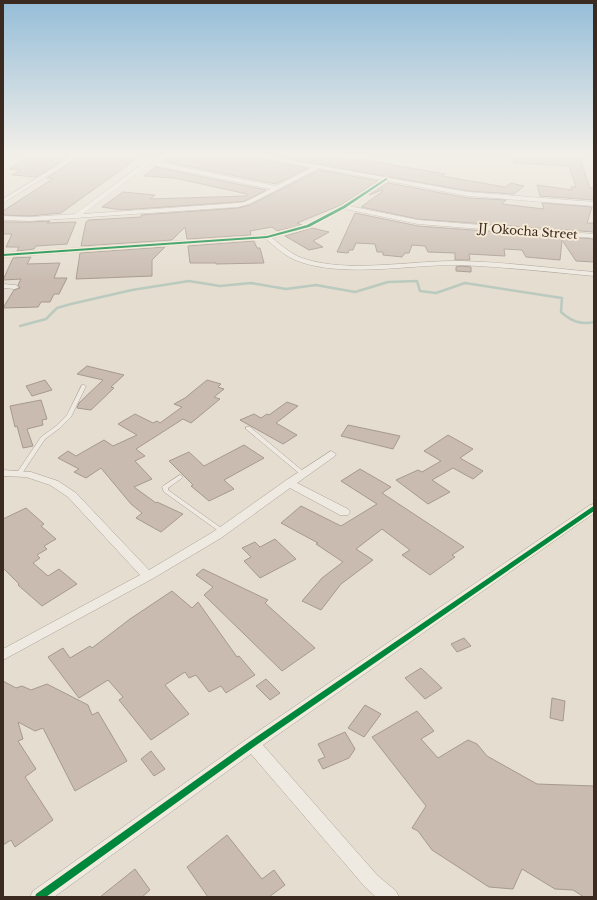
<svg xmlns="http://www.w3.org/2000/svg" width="597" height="900" viewBox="0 0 597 900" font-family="'Libre Baskerville',serif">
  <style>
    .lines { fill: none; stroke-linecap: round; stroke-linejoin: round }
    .stream { stroke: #bacabf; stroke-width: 2.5 }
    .building { fill: #c9bbb0; stroke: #a6998e }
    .lane-casing { stroke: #aba298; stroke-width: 1 }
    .street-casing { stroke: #aba298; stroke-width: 1 }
    .lane { fill: #eee9e1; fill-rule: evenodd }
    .street { fill: #eee9e1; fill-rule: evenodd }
    .cycleway-casing { stroke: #f6ead6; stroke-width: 3 }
    .cycleway { fill: #00873e; fill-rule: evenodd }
    .labels { text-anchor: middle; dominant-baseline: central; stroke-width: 4; stroke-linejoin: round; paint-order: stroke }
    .far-street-label { font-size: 12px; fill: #3a2a1f; stroke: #f6ead6 }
  </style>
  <rect width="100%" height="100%" fill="#e5ddcf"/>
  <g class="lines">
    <!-- stream -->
    <path class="stream" d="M20,326L46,319L57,308L71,304L132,290L189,281L220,286L251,283L286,289L316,285L355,292L388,282L417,281L420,291L436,293L465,283L562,298L561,312C571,321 580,325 594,322"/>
  </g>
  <!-- building -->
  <g class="building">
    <polygon points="30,156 40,156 68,157 36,177 12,175 21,170 9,169"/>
    <polygon points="90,156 140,156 61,213 30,216 3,215 3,211 54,178 47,178 78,158 85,159"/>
    <polygon points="178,156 256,156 259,159 308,168 276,184 162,161 168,157 177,157"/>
    <polygon points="273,156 324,156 355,161 359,159 445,174 442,176 505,187 511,183 524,186 514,194 468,191"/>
    <polygon points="514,156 574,156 574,158 580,158 590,188 594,188 594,200 540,196 537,185 572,190 571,187 576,187 569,166 514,163"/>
    <polygon points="155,167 266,190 245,201 238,202 121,210 102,207 123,192 155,195 150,199 246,196 247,194 174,178 144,176"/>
    <polygon points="319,170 378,181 341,205 297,223 302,225 277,231 272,227 250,231 251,235 187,239 185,227 172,240 81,246 86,222 89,220 141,217 141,215 238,208 250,205"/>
    <polygon points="388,183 468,198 506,200 502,204 544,209 542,203 592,207 587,223 594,223 594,232 418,219 361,207 383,191 382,190 369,195"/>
    <polygon points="355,213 418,226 594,239 594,262 576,261 562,240 560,260 526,257 522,250 504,249 505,256 469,254 470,260 455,260 455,253 428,252 425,246 412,245 409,253 405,253 402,257 383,255 383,252 377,252 375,244 356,243 353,250 349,250 348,253 337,252"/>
    <polygon points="50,221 47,223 76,222 67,244 36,246 34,249 17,251 19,247 6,247 12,234 3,234 3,222 30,222"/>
    <polygon points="312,228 329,232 313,241 323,247 309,250 285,236"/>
    <polygon points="254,241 257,248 260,248 264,263 216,264 216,263 190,263 188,246"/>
    <polygon points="165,247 152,260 152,276 76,279 80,253"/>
    <polygon points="31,257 27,264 60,263 54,278 67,278 59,294 54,294 50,302 41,302 38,307 3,308 14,290 20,288 18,285 21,279 3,280 13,258"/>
    <polygon points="461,266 471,267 471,272 456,271 456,267"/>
    <polygon points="87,366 124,375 111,387 114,388 91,410 77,408 79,403 103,380 77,374"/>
    <polygon points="45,380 52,390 32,396 26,386"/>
    <polygon points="207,380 221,384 218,387 224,389 214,397 220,399 191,423 183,419 136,449 145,456 135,461 152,479 134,487 156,503 157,502 183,514 161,532 136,518 142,513 131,504 101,468 86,478 74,472 79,469 58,458 68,451 76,456 104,440 113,446 137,435 118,424 135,414 153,423 157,421 160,423 182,407 174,404 185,398"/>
    <polygon points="41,400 47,419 42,420 43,425 27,429 33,446 23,448 17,426 15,427 10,406"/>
    <polygon points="287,402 298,406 276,423 297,435 283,444 240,420 254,414 261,418 267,414 269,415"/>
    <polygon points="348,425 400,436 393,449 341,436"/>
    <polygon points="448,435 473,449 460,458 483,471 473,479 453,468 432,480 450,492 428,504 396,480 418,470 422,472 441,461 424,451"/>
    <polygon points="244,445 264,458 224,480 234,489 209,501 191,486 193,485 169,461 189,452 204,466"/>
    <polygon points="360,469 391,487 382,493 464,547 452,555 455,557 430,575 402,555 410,550 382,529 356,549 373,560 341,584 321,610 302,601 322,578 343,562 316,544 318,543 281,523 301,506 341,526 377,504 341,481"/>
    <polygon points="26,508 44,524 41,526 56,539 44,546 47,549 37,555 40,558 33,563 48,576 59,569 77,584 42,606 18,585 19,584 3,568 3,519"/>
    <polygon points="275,539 296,559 260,578 244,561 251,557 242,548 255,542 260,547"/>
    <polygon points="203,569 268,600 265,603 315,648 282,671 204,595 213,587 196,575"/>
    <polygon points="172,591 192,608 198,602 237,657 239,656 255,675 226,693 221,686 209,692 196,675 189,678 185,672 165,685 189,714 151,740 119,700 123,697 108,680 79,698 48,657 63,648 70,658 90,646 92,648 130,619"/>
    <polygon points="464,638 471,646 457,652 451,644"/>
    <polygon points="421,668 442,688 425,699 405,678"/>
    <polygon points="266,679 280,693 270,700 256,686"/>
    <polygon points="3,681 16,688 22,686 31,690 47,684 88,705 92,715 98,712 127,761 75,791 43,728 35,731 18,722 23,739 18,741 36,769 25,777 53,820 15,847 11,840 3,845"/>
    <polygon points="552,698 565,701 563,721 550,718"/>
    <polygon points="365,705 381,714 364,737 348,728"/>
    <polygon points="417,711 434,731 421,739 438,758 468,740 477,744 487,756 537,784 594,786 594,897 584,897 573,890 555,889 522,869 513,889 489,887 432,850 418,831 412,828 426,806 372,737"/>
    <polygon points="345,732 355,749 349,758 323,769 318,760 325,757 318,744"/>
    <polygon points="151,751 165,769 154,776 141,759"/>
    <polygon points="227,835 262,879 274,870 285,885 269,897 208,897 187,867"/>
    <polygon points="135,869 150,890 142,897 100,897"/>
  </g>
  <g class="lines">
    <!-- lane casing -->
    <g class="lane-casing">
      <g id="lane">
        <polygon points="82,385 84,385 86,386 71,417 60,428 45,439 21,475 17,475 16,474 41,437 56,426 67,415"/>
        <polygon points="246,427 250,427 304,472 305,473 304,474 300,474 246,429"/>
        <polygon points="180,475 182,476 183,477 182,478 168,488 168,490 224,530 225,531 224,532 220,532 164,492 162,487 163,486"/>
      </g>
    </g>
    <!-- street casing -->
    <g class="street-casing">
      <g id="street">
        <polygon points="73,156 79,156 3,203 3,199"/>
        <path d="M153,156H159L152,161L276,186L313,167L259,158L257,156H266L468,192L594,202V206L468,196L388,181L349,206L418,220L594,234V238L418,224L345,209L310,227L272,238C281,245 291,254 302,258C348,274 411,260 460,261C505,262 549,268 594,272V276C550,272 505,267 461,265C410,264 342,279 295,260C284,255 275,247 266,239L3,257V253L267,235L306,225L342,206L382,180L319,168L249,204L238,207L30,221L3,220V216L30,217L75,214ZM149,164L271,189L245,202L238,203L83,214Z"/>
        <polygon points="3,284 15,285 19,287 15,289 3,288"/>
        <polygon points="331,451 336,454 335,456 297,483 348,509 350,512 348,515 340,515 290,488 221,538 152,579 3,660 3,649 140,575 68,497 50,485 26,477 3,476 3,470 31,472 58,481 76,493 149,570 213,532 285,481"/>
        <polygon points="594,504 594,513 263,745 377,875 396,891 399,897 376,897 365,887 251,754 54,897 30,897 33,891 247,739 590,505"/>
      </g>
    </g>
    <!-- lane -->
    <use href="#lane" class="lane"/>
    <!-- street -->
    <use href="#street" class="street"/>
    <!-- cycleway casing -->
    <g class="cycleway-casing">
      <g id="cycleway">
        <polygon points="386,178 388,179 345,208 309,227 267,238 3,256 3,254 267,236 307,225 343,206"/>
        <polygon points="594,506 594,511 255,746 46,897 35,897 36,894 249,742 592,507"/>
      </g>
    </g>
    <!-- cycleway -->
    <use href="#cycleway" class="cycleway"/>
  </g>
  <!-- sky -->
  <linearGradient id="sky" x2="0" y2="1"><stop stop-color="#95bdd8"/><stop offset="0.55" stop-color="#f3f0e9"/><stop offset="1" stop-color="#f3f0e9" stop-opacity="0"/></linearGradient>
  <rect width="597" height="282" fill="url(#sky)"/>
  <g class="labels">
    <!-- far-street labels -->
    <g class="far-street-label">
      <text transform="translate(528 231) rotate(4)">JJ Okocha Street</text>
    </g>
  </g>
  <!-- border -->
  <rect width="597" height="900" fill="none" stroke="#3a2a1f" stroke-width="8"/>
</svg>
